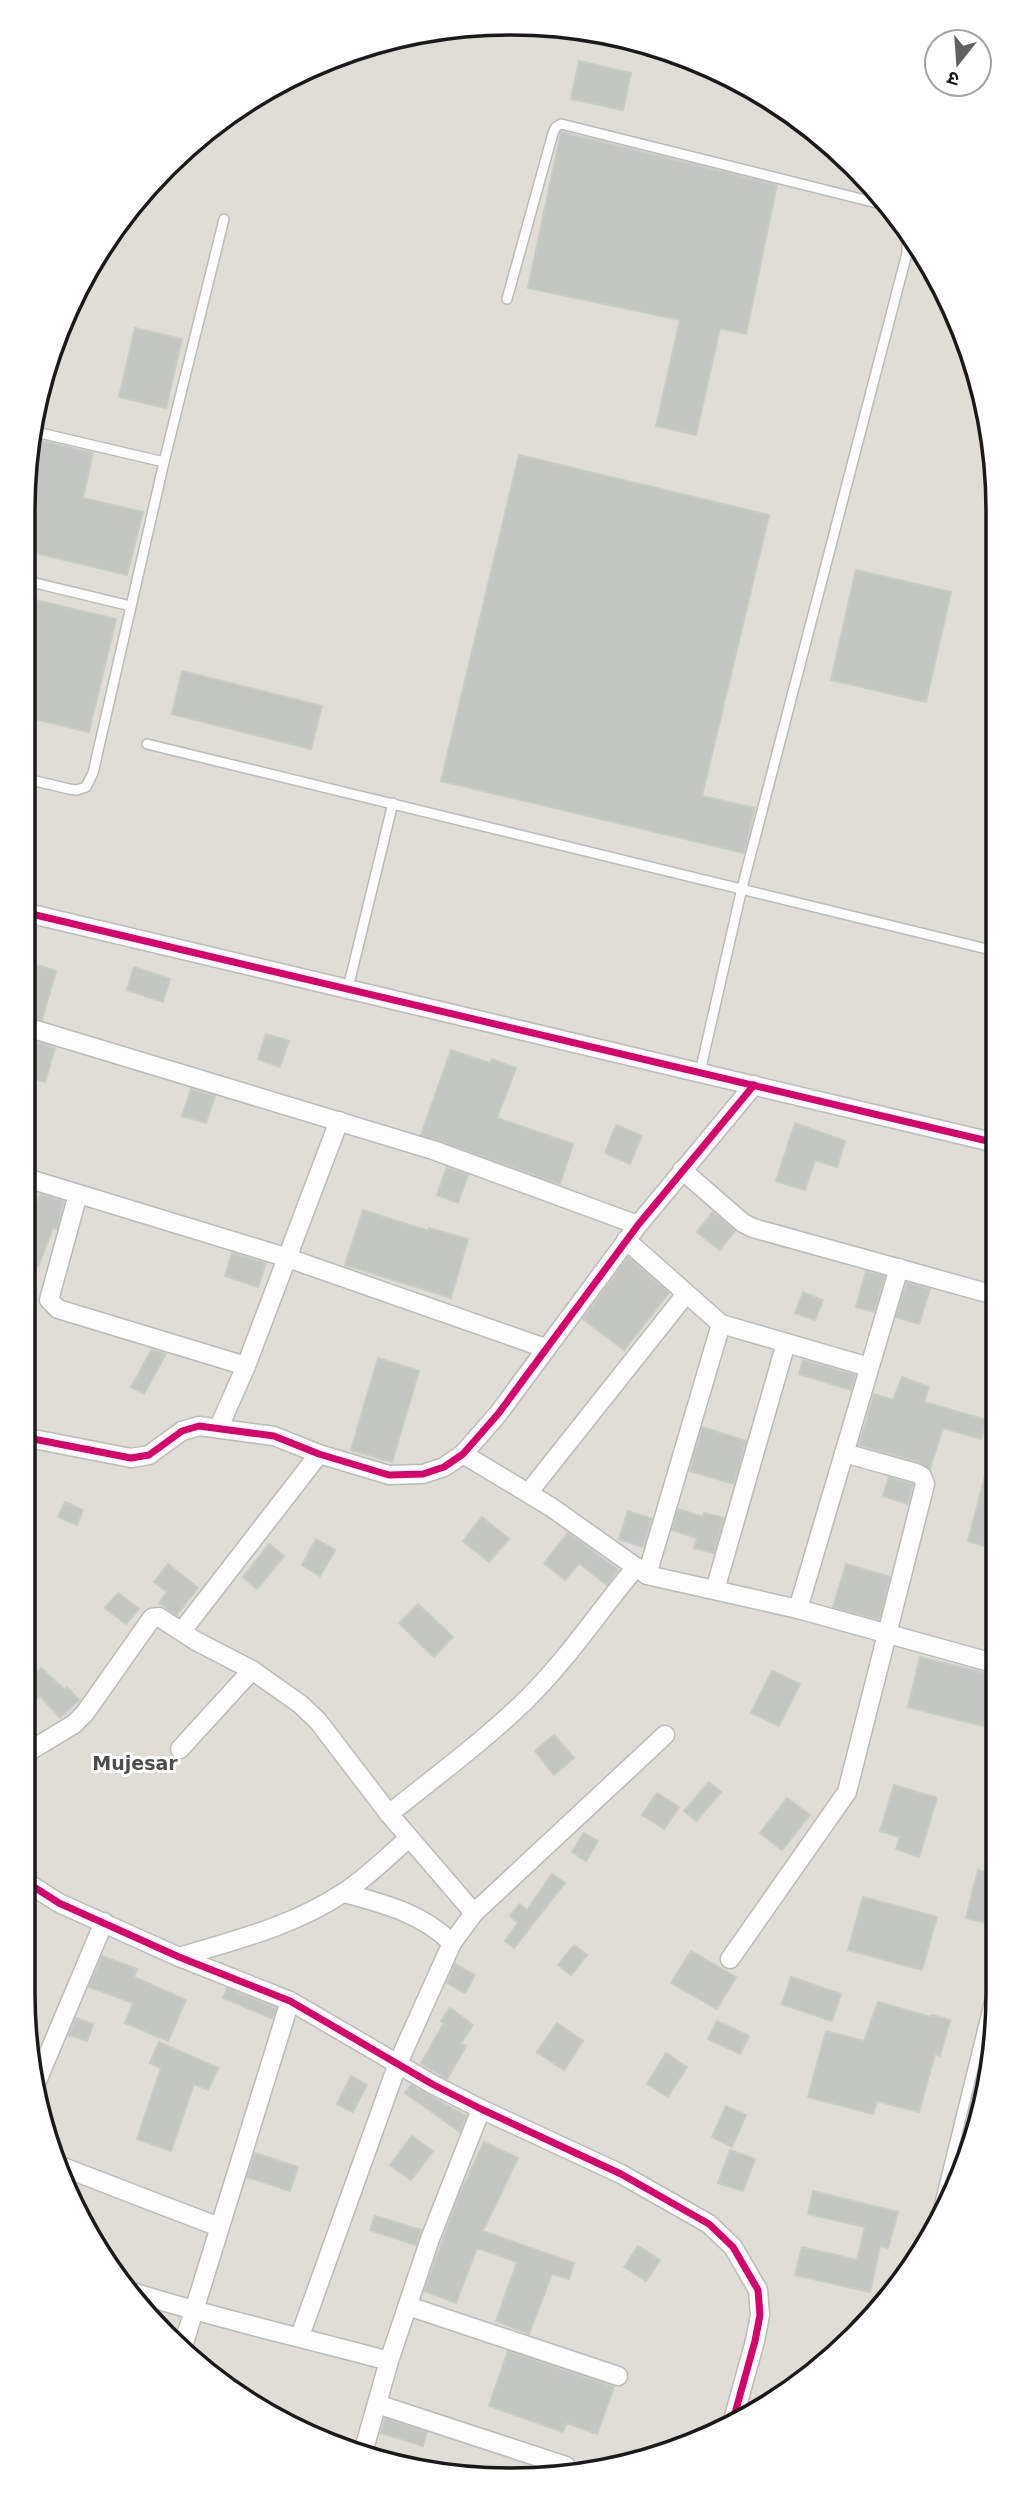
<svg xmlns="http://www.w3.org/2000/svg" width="1021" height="2503" viewBox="0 0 1021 2503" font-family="'DejaVu Sans','Noto Sans Devanagari',sans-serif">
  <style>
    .industrial { fill: #e0dcd6 }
    .building { fill: #c2c5c0; stroke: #c7ccc5; stroke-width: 2 }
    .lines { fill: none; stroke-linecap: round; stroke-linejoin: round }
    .service-casing { stroke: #babcb9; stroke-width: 12 }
    .minor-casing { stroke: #babcb9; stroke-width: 21 }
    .service { stroke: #fbfcfb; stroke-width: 9 }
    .minor { stroke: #fbfcfb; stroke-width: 18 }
    .cycleway-casing { stroke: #fff; stroke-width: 11 }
    .cycleway { stroke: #d6006c; stroke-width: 7 }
    .labels { text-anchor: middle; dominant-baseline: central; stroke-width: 6; stroke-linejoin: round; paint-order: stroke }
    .neighbourhood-label { font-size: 19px; font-weight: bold; fill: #4d4d4d; stroke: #fff }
    .rim { fill: none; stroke: #1a1a1a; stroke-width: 3.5 }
  </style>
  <rect width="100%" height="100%" fill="#e4e9e3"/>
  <!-- industrial -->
  <polygon class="industrial" points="478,24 574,27 667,49 782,105 877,189 948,295 994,446 998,1992 972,2149 897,2290 781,2398 698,2443 606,2471 446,2476 354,2454 267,2415 144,2314 88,2236 49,2150 23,1992 23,511 49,354 88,267 144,189 213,124 294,73 384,39"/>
  <!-- building -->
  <g class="building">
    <polygon points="579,61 631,73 623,110 571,99"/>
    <polygon points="561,132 777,185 746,334 720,328 696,435 656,426 680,320 528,288"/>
    <polygon points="135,328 182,339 166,408 119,397"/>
    <polygon points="34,439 93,453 83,498 143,512 127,575 23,550 23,510"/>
    <polygon points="519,455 769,515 702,796 755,808 744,853 441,781"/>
    <polygon points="856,570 951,592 926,702 831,680"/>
    <polygon points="23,597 116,619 89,732 23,716"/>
    <polygon points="182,671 322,706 311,749 172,714"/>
    <polygon points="23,961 56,971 42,1020 23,1015"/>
    <polygon points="134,967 170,979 163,1002 127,990"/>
    <polygon points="266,1034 289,1041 280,1067 258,1059"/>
    <polygon points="23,1038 55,1048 45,1082 23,1075"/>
    <polygon points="451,1050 490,1063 492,1059 516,1068 497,1118 573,1144 560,1184 421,1135"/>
    <polygon points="191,1089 215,1096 206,1123 182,1116"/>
    <polygon points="795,1123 845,1141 837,1167 815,1160 805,1190 776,1181"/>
    <polygon points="616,1125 642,1136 630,1164 605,1153"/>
    <polygon points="447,1167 468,1175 458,1203 437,1195"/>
    <polygon points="40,1194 64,1201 57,1229 53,1228 38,1267 23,1261 23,1243"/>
    <polygon points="363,1210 428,1231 429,1228 468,1239 451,1298 345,1265"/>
    <polygon points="713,1212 735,1231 720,1250 697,1232"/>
    <polygon points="232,1253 266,1263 258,1287 225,1276"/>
    <polygon points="628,1257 669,1293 624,1350 583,1319"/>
    <polygon points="866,1271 885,1276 874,1312 856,1307"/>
    <polygon points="907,1282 930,1289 919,1324 896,1317"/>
    <polygon points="803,1292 823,1300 815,1320 795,1313"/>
    <polygon points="152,1349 166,1354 144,1394 131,1387"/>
    <polygon points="378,1358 419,1371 392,1462 351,1450"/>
    <polygon points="803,1360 855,1375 851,1390 799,1374"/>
    <polygon points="902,1377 929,1387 924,1402 987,1420 981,1439 943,1428 930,1469 919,1462 859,1445 874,1394 893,1400"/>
    <polygon points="702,1427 746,1441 734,1484 690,1471"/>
    <polygon points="992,1449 997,1450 997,1550 968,1541"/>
    <polygon points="889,1477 913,1484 908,1504 883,1496"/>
    <polygon points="65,1502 83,1510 77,1525 58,1517"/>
    <polygon points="678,1509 703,1517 704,1513 724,1518 714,1553 694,1548 697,1538 672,1530"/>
    <polygon points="628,1511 652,1519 643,1547 619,1539"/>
    <polygon points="482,1517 509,1539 489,1562 463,1541"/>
    <polygon points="568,1533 618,1570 607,1585 579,1563 565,1580 544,1563"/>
    <polygon points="316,1539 335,1550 320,1576 302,1565"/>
    <polygon points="269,1544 284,1556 257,1589 243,1577"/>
    <polygon points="168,1564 198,1588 177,1615 159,1603 167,1592 154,1582"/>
    <polygon points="846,1564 890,1577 879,1620 833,1607"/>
    <polygon points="118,1593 139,1609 126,1624 105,1608"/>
    <polygon points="418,1604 453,1637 434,1657 399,1623"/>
    <polygon points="920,1657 997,1676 997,1702 991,1728 908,1707"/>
    <polygon points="41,1668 65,1690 67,1687 79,1700 60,1718 40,1696 37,1699 24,1688"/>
    <polygon points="772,1671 800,1684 779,1726 751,1713"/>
    <polygon points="554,1735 574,1758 554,1775 535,1751"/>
    <polygon points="709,1782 721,1792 696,1821 684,1811"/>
    <polygon points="894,1785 937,1798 919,1857 896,1849 900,1837 880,1831"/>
    <polygon points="657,1793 679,1807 664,1829 642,1815"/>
    <polygon points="787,1798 810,1815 782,1850 760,1833"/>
    <polygon points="584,1833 598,1841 586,1861 572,1852"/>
    <polygon points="978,1870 998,1875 998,1914 995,1925 966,1918"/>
    <polygon points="552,1874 565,1883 514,1948 505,1941 518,1923 510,1916 520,1904 527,1910"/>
    <polygon points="863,1897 937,1917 922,1970 848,1950"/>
    <polygon points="574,1945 587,1955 571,1975 558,1965"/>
    <polygon points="691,1951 736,1977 717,2009 671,1983"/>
    <polygon points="102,1956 137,1969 134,1977 186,2000 168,2041 125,2023 133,2003 89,1987"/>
    <polygon points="455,1964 475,1975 465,1993 447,1983"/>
    <polygon points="791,1977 841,1994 832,2021 782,2004"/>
    <polygon points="227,1988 276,2008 273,2019 223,1998"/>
    <polygon points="878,2002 931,2017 932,2015 950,2020 940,2056 935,2054 919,2112 877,2101 873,2114 808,2097 826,2031 864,2041"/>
    <polygon points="450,2008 473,2025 461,2043 466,2046 447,2079 421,2063 444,2023 441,2021"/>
    <polygon points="76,2018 93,2024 87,2041 69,2035"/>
    <polygon points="717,2021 749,2036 740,2054 708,2039"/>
    <polygon points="557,2023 583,2041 564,2070 537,2052"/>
    <polygon points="159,2042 218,2068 208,2090 194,2084 171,2151 137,2139 161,2068 150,2063"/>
    <polygon points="666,2053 687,2067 668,2097 647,2084"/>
    <polygon points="351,2076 367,2085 353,2112 337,2104"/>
    <polygon points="411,2085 466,2116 460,2132 405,2093"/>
    <polygon points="726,2106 746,2115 732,2147 712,2137"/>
    <polygon points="412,2136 433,2151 411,2180 390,2165"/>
    <polygon points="484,2142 518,2158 483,2231 574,2263 569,2279 552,2274 529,2334 496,2321 517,2262 477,2248 456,2303 424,2291 458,2198"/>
    <polygon points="730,2150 755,2159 743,2191 718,2183"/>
    <polygon points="255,2153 298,2167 290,2191 247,2177"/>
    <polygon points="813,2191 898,2212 888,2248 880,2246 870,2292 795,2275 802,2247 857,2260 865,2227 808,2214"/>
    <polygon points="375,2216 421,2230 416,2245 370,2230"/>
    <polygon points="638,2246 660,2260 646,2281 624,2267"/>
    <polygon points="508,2351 614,2387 597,2434 567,2423 563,2432 489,2406"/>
    <polygon points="385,2418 427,2432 423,2446 381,2433"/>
  </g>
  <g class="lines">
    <!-- service casing -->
    <g class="service-casing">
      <g id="service">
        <polyline points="507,299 553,133 556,127 561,124 881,204 892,211"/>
        <polyline points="36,432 164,462"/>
        <polyline points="23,580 131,606"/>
        <polyline points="147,744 995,951"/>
        <polyline points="23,778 69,789 77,790 86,787 93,773 164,462 224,219"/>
        <polyline points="348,988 393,803"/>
        <polyline points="700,1072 742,888 907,253 907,234"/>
        <polyline points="937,2215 998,1967"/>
      </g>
    </g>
    <!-- minor casing -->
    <g class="minor-casing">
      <g id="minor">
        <polyline points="23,912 996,1143"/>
        <polyline points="23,1026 433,1150 638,1225"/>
        <polyline points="682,1170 743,1223 753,1228 987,1293"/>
        <polyline points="23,1177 285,1257 545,1348"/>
        <polyline points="78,1194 49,1300 58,1309 246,1366"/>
        <polyline points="626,1240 721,1324 869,1367"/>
        <polyline points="219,1427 246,1366 339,1121"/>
        <polyline points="23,1437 131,1458 149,1455 182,1431 199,1426 274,1436 319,1454 389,1475 423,1474 444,1467 463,1454 498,1414 638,1225 754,1085"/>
        <polyline points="463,1454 551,1507 647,1575 721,1324"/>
        <polyline points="528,1493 686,1294"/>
        <polyline points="647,1575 798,1609 997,1664"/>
        <polyline points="715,1590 786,1343"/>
        <polyline points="798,1609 899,1268"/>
        <polyline points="182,1631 319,1454"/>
        <polyline points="180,1749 252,1670"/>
        <polyline points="23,1755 74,1724 85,1713 152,1618 159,1617 196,1641 252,1670 300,1704 318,1721 389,1814 474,1913"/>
        <path d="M389,1814C435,1777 484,1741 526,1700C567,1660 599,1611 636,1567"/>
        <polyline points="23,1880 59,1903 179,1957 290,2001 432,2084 481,2109 621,2174 709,2224 733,2247 758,2290 760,2315 755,2341 732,2424"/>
        <path d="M344,1893C384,1904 422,1913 452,1943"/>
        <path d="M179,1957C236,1940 293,1926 343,1893C367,1878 388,1856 409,1838"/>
        <polyline points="730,1959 847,1792 925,1484 922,1476 916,1473 844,1453"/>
        <polyline points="37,2081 104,1922"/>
        <polyline points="55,2164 219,2227"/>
        <path d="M126,2290C213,2318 301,2337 389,2361"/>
        <polyline points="408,2306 618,2376"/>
        <polyline points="300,2336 398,2063 452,1943 474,1913 665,1735"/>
        <polyline points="183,2346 290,2001"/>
        <polyline points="377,2404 566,2466"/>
        <polyline points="362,2456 389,2361 430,2239 481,2109"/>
      </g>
    </g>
    <!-- service -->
    <use href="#service" class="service"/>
    <!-- minor -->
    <use href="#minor" class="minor"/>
    <!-- cycleway casing -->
    <g class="cycleway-casing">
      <g id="cycleway">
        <polyline points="23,912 996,1143"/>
        <polyline points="23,1437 131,1458 149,1455 182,1431 199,1426 274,1436 319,1454 389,1475 423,1474 444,1467 463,1454 498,1414 638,1225 754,1085"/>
        <polyline points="23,1880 59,1903 179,1957 290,2001 432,2084 481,2109 621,2174 709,2224 733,2247 758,2290 760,2315 755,2341 732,2424"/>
      </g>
    </g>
    <!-- cycleway -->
    <use href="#cycleway" class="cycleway"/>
  </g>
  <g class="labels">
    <!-- neighbourhood labels -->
    <g class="neighbourhood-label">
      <text x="135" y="1763">Mujesar</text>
    </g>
  </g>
  <!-- crop -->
  <path d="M0 0H1021V2503H0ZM510 35H511A475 475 0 0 1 986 510V1993A475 475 0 0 1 511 2468H510A475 475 0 0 1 35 1993V510A475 475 0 0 1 510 35Z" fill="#fff" fill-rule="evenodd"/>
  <path class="rim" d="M510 35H511A475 475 0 0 1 986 510V1993A475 475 0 0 1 511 2468H510A475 475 0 0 1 35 1993V510A475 475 0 0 1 510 35Z"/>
  <!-- north arrow -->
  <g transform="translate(958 63) rotate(197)"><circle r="33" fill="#ffffff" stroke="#a3a3a3" stroke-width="2"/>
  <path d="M0-5L12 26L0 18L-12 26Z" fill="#616260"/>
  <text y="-10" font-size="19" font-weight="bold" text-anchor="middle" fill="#1a1a1a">उ</text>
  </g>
</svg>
